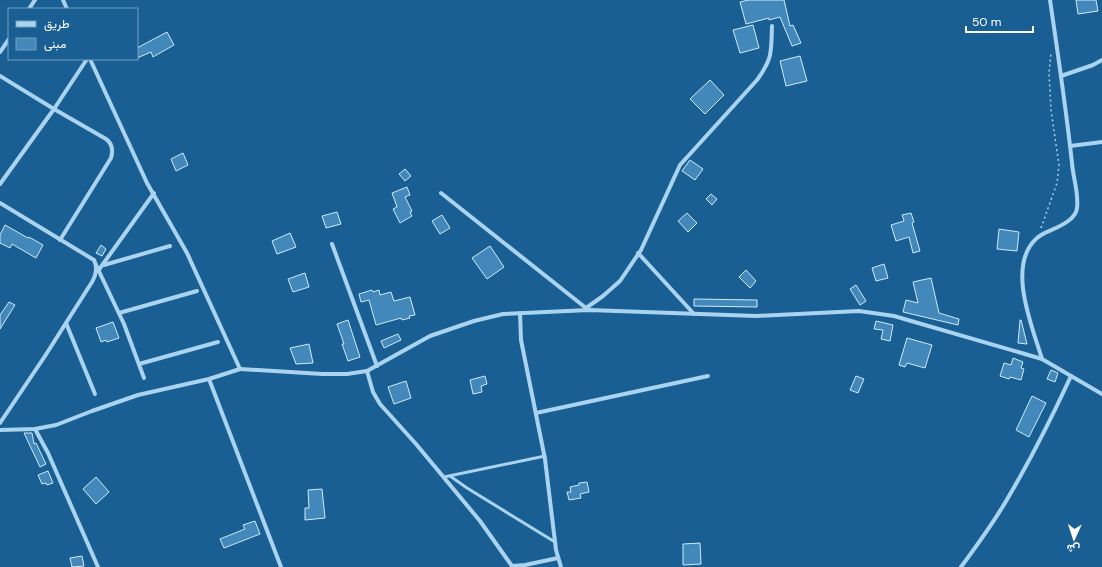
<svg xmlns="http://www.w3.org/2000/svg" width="1102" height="567" viewBox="0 0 1102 567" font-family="'DM Sans',Vazirmatn,sans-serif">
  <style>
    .building { fill: #4288bb; stroke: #d1eafb }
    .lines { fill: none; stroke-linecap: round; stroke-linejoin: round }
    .path { stroke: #aad3f0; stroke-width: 1.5; stroke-dasharray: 2 3; stroke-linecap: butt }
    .lane { stroke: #aad3f0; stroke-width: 3 }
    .street { stroke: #aad3f0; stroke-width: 4 }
  </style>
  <rect width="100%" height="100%" fill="#195f94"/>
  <!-- building -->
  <g class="building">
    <polygon points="749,0 784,0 790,26 793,25 801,43 792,46 780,17 769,20 769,18 746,24 740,2"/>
    <polygon points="1076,0 1096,0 1098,11 1078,14"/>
    <polygon points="753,25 759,48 740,53 733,30"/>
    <polygon points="167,32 174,45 153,57 151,52 137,58 137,48"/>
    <polygon points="800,56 807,81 786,86 780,61"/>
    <polygon points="710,80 724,95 705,114 690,99"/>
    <polygon points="183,153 188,165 176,171 171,159"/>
    <polygon points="690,160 703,169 695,180 682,171"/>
    <polygon points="405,169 411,176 405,181 399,174"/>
    <polygon points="407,187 410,195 405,197 412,211 410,212 412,216 400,223 393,209 397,207 392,193"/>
    <polygon points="711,194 717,199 712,205 706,199"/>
    <polygon points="337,212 341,224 326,228 322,216"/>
    <polygon points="687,213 697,223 688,232 678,221"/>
    <polygon points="911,213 914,222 912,223 920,251 913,253 909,237 896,241 891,225 904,221 902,215"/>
    <polygon points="442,215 450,228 440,234 432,221"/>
    <polygon points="5,225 28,238 29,237 43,245 36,258 12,244 10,248 0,243 0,235"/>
    <polygon points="999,229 1019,232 1017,251 997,249"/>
    <polygon points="290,233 296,247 277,254 272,241"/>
    <polygon points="101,245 106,249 102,256 96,253"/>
    <polygon points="490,246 504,267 487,279 472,258"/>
    <polygon points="884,264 888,278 876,281 872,268"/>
    <polygon points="746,270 756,281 750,288 739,277"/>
    <polygon points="305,273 309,287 293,292 288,279"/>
    <polygon points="931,278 939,313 959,319 958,325 903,312 906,300 918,303 913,282"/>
    <polygon points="856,285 866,301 860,305 850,289"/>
    <polygon points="372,290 373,292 379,290 380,295 391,292 394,301 410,297 415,315 409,316 410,318 402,320 401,318 376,325 369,300 361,302 359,294"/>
    <polygon points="694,299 757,300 757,307 694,306"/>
    <polygon points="9,302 15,305 0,329 0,315"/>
    <polygon points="348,320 360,357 348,361 342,344 344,344 337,324"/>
    <polygon points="1020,320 1021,320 1027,344 1018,343"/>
    <polygon points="876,321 893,325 890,341 881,339 883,330 874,329"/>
    <polygon points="113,322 119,338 107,342 106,340 101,342 96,328"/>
    <polygon points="398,334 401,340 384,348 381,341"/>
    <polygon points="907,338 932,345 925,368 907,363 905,367 899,365"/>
    <polygon points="309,344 313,363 296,364 290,348"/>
    <polygon points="1013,358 1023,362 1021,368 1024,369 1021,380 1010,377 1009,379 1000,376 1004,363 1011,365"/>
    <polygon points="1051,370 1058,373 1055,382 1047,379"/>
    <polygon points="485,376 487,384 481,386 482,392 473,394 470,380"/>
    <polygon points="856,376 864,379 858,393 850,390"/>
    <polygon points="406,381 411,398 394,404 388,387"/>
    <polygon points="1032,396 1046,403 1029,437 1016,430"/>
    <polygon points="24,433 32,433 34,444 36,443 46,464 40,467"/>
    <polygon points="48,471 53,483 47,485 46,483 42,484 38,475"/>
    <polygon points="96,477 109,492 96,504 83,489"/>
    <polygon points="587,482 589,492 580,494 581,498 569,500 567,492 571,492 570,487 579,485 579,483"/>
    <polygon points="322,489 325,518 305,520 305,508 309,508 308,490"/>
    <polygon points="255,521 260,534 224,548 220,539 245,529 243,525"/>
    <polygon points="700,543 701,564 683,565 683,544"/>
    <polygon points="82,556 84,566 72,567 70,558"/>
  </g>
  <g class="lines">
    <!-- path -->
    <polyline class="path" points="1041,228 1057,183 1059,165 1051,110 1049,73 1051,53"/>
    <!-- lane -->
    <g class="lane">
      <polyline points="450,476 467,488 555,542"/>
      <polyline points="444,477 545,456"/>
    </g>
    <!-- street -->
    <g class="street">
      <polyline points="63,0 67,9"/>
      <polyline points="29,9 35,0"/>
      <polyline points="0,52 9,39"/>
      <path d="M0,76L54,109L106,139C113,144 113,151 111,158L60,240"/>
      <polyline points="1061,76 1093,65 1102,60"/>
      <polyline points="1070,146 1102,142"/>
      <polyline points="0,184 54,109 87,59"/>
      <polyline points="441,193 586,308"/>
      <path d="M0,203L94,260C98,268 96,275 92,282L45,356L0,423"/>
      <polyline points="332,244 377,366"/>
      <polyline points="638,253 694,314"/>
      <polyline points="96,265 124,324 144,378"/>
      <polyline points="104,265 170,246"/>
      <polyline points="98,271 154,193"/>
      <path d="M586,308L603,296L620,281L641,250L680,165L757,80C773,58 771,52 772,26"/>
      <polyline points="119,313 197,291"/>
      <polyline points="520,313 521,340 545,459 556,550 561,567"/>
      <polyline points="66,323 95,394"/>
      <path d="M1042,359C1032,326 1006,265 1037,238C1042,233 1050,231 1056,228C1064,224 1076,218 1077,208C1079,193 1073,178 1072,163C1066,108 1058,54 1050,0"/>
      <polyline points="139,364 218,342"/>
      <polyline points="240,369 322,374 347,374 367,371 430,336 474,321 503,314 589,310 756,316 859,311 894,316 1042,359 1102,394"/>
      <polyline points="367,371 373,392 380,404 416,444 480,521 512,566 525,565 558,558"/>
      <polyline points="209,379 281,567"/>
      <polyline points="536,413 708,376"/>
      <polyline points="35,429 48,453 98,567"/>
      <polyline points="0,430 35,429 56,425 92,411 138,395 209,379 240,369 187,253 147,183 90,59"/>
      <path d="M961,567C978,544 995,521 1009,496C1032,457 1052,417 1071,376"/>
    </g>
  </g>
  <!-- legend -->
  <rect x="8" y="8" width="130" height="52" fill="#195f94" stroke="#759fbf"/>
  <rect x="16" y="21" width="20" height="6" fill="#aad3f0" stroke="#759fbf"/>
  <text x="44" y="28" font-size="12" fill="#ffffff">طريق</text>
  <rect x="16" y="38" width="20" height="12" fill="#4288bb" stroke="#759fbf"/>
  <text x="44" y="48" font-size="12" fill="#ffffff">مبنى</text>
  <!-- north arrow -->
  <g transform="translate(1074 539) rotate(183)" stroke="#195f94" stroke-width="3" paint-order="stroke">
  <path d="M0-3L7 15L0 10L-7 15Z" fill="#ffffff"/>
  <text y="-6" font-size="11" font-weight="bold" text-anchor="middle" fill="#ffffff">ش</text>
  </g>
  <!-- scale -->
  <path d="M966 26v6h67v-6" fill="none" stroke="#ffffff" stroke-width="2"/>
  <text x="972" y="26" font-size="12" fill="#ffffff" stroke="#195f94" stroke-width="3" paint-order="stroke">50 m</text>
</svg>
